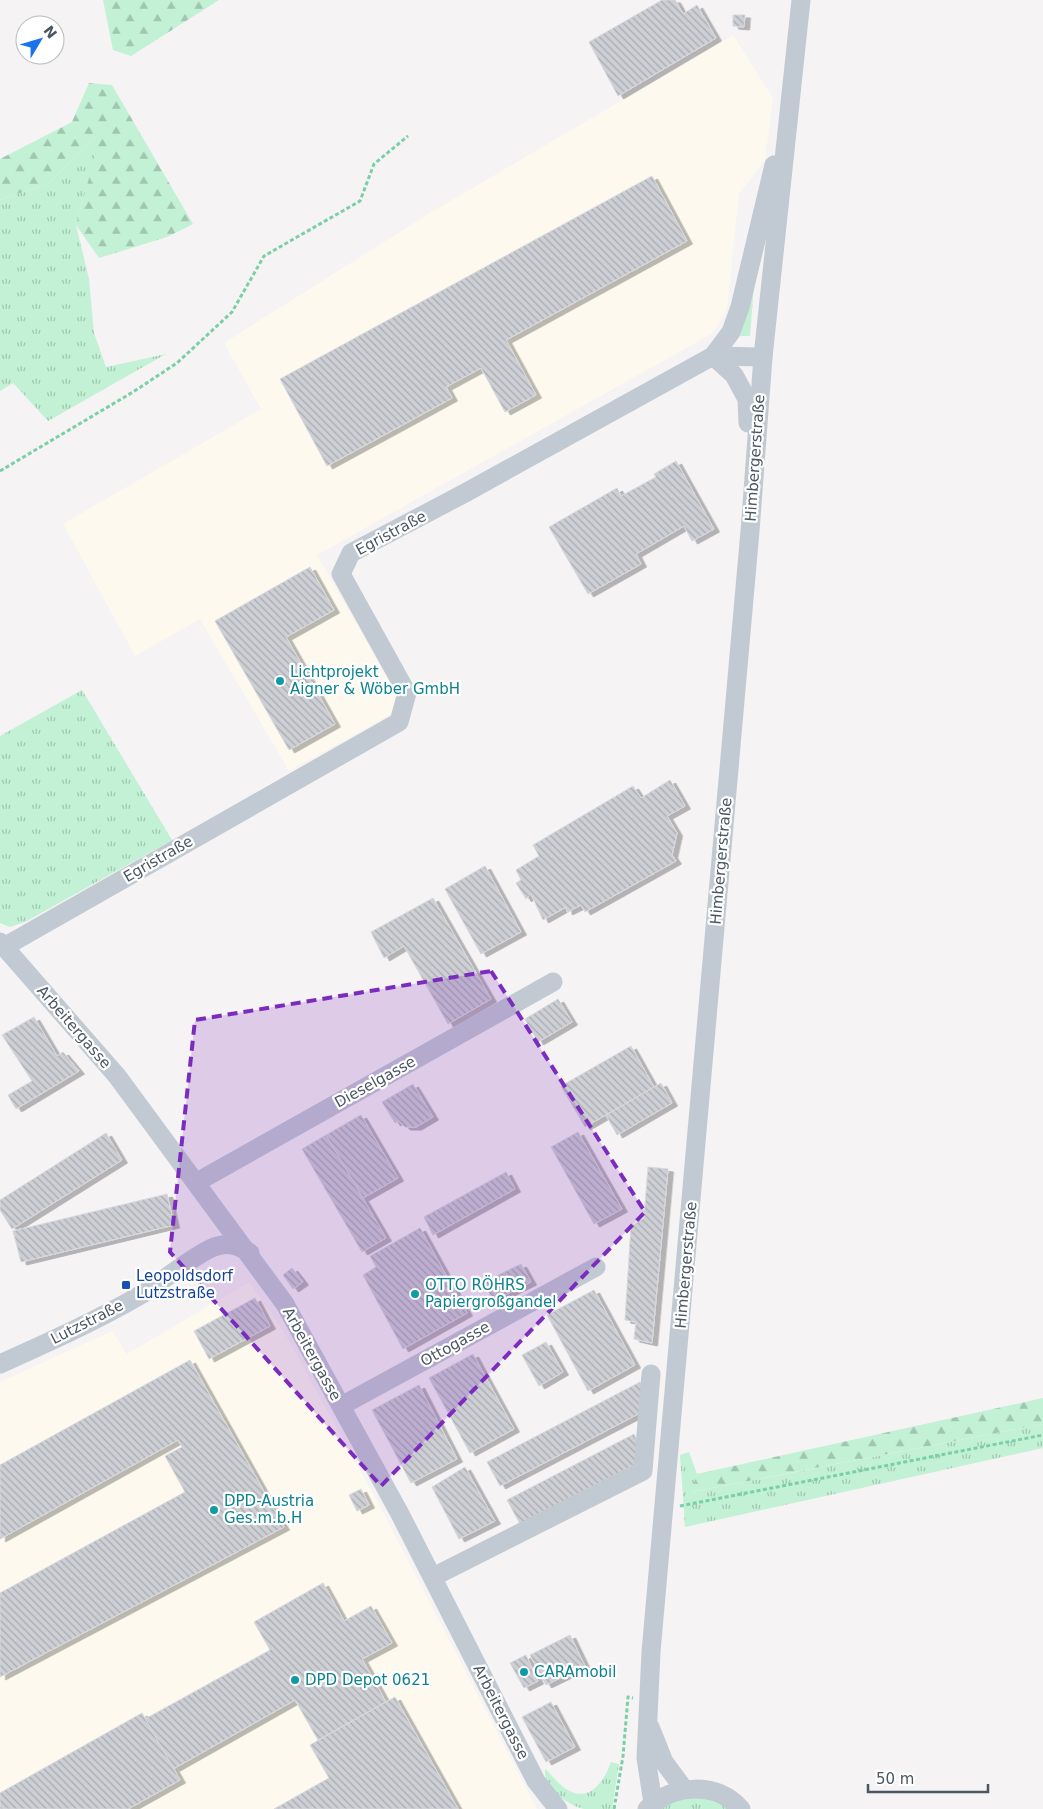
<svg xmlns="http://www.w3.org/2000/svg" width="1043" height="1809" viewBox="0 0 1043 1809" font-family="'DejaVu Sans',sans-serif">
  <style>
    .commercial { fill: #fdf9ef }
    .grass { fill: url(#grass-tufts) }
    .forest { fill: url(#forest-firs) }
    .building { fill: url(#building-back-hatch); stroke: #d7d9de; filter: url(#shadow) }
    .lines { fill: none; stroke-linecap: round; stroke-linejoin: round }
    .path { stroke: #7ad0a6; stroke-width: 3; stroke-dasharray: 4 2.5; stroke-linecap: butt }
    .minor { stroke: #c1cad2; stroke-width: 19 }
    .marked { fill: #7b2cbf; fill-opacity: 0.2; stroke: #7b2cbf; stroke-width: 4; stroke-dasharray: 10 6; stroke-linejoin: round }
    .culture-dot { fill: #0f9aa8; stroke: #fff; stroke-width: 2 }
    .transit-dot { fill: #1a4fb4; stroke: #fff; stroke-width: 2 }
    .labels { text-anchor: middle; dominant-baseline: central; stroke-width: 4.5; stroke-linejoin: round; paint-order: stroke }
    .street-label { font-size: 15px; fill: #4a5661; stroke: #fff }
    .culture-label { font-size: 15px; fill: #0d838f; stroke: #fff; text-anchor: start }
    .transit-label { font-size: 15px; fill: #164399; stroke: #fff; text-anchor: start }
  </style>
  <defs>
    <pattern id="grass-tufts" width="24" height="20" patternUnits="userSpaceOnUse" patternTransform="scale(1.25)"><rect width="24" height="20" fill="#c3f1d5"/><path d="M3 7l-1-3M5 7V3M7 7l1-3M15 17l-1-3M17 17v-4M19 17l1-3" fill="none" stroke="#a0c6b0"/></pattern>
    <pattern id="forest-firs" width="22" height="20" patternUnits="userSpaceOnUse" patternTransform="scale(1.25)"><rect width="22" height="20" fill="#c3f1d5"/><path d="M5 1l3.5 6h-7zM16 11l3.5 6h-7z" fill="#a0c6b0"/></pattern>
    <pattern id="building-back-hatch" width="6" height="6" patternUnits="userSpaceOnUse" patternTransform="scale(1.25)"><rect width="6" height="6" fill="#cdcfd5"/><path d="M-1 5l2 2M0 0l6 6M5-1l2 2" fill="none" stroke="#a8abb0"/></pattern>
    <filter id="shadow"><feDropShadow dx="5.5" dy="3" stdDeviation="0" flood-color="#0004"/></filter>
  </defs>
  <rect width="100%" height="100%" fill="#f5f3f3"/>
  <!-- commercial -->
  <g class="commercial">
    <polygon points="733,35 773,98 765,160 739,194 727,309 713,333 317,555 397,695 390,715 289,771 200,619 135,656 63,524 261,409 224,343 430,213"/>
    <polygon points="249,1282 284,1332 376,1499 537,1809 0,1809 0,1382 112,1331 127,1354"/>
  </g>
  <!-- grass -->
  <g class="grass">
    <polygon points="103,130 76,225 89,279 94,333 106,367 166,354 48,421 13,383 0,391 0,200 49,183"/>
    <polygon points="754,284 750,336 736,336"/>
    <polygon points="82,690 172,840 25,922 10,927 0,923 0,736"/>
    <polygon points="1043,1424 1043,1448 685,1527 680,1455 689,1452 697,1474 692,1492"/>
    <path d="M611,1762L619,1764L612,1809C603,1809 592,1809 584,1809C567,1805 543,1787 545,1769C551,1774 556,1781 562,1786C587,1806 603,1784 611,1762Z"/>
    <polygon points="699,1795 732,1809 659,1809 664,1804"/>
  </g>
  <!-- forest -->
  <g class="forest">
    <polygon points="103,0 219,0 131,56 113,50"/>
    <polygon points="89,83 112,85 193,224 167,237 99,258 76,225 102,131 49,183 0,200 0,159 72,122"/>
    <polygon points="1043,1398 1043,1424 691,1492 697,1474"/>
  </g>
  <!-- building -->
  <g class="building">
    <polygon points="662,0 675,0 683,14 697,5 716,38 618,96 589,42"/>
    <polygon points="733,15 745,15 744,27 733,26"/>
    <polygon points="652,176 687,241 506,340 536,395 505,412 481,368 446,387 452,398 327,466 280,379"/>
    <polygon points="676,461 714,529 692,541 684,526 636,554 641,564 588,594 549,527 617,488 621,496 656,477 654,474"/>
    <polygon points="310,567 334,610 286,637 335,724 289,750 215,621"/>
    <polygon points="670,780 685,806 667,816 677,833 672,855 676,861 585,912 581,905 567,912 566,907 543,920 531,894 526,899 516,883 521,880 516,870 539,856 533,845 633,786 641,798"/>
    <polygon points="485,866 521,932 481,954 445,889"/>
    <polygon points="433,898 491,999 448,1024 404,946 384,958 371,932"/>
    <polygon points="558,999 572,1022 538,1042 525,1019"/>
    <polygon points="34,1017 57,1056 63,1052 79,1071 16,1109 8,1095 32,1081 2,1035"/>
    <polygon points="631,1046 654,1087 585,1127 561,1086"/>
    <polygon points="661,1083 672,1103 617,1135 606,1115"/>
    <polygon points="413,1084 433,1117 416,1127 405,1127 398,1121 395,1123 382,1102"/>
    <polygon points="361,1115 398,1178 363,1198 326,1135"/>
    <polygon points="578,1132 622,1209 594,1224 551,1147"/>
    <polygon points="106,1133 122,1160 12,1229 0,1210 0,1200"/>
    <polygon points="326,1135 386,1238 362,1252 302,1149"/>
    <polygon points="648,1167 668,1169 652,1343 634,1339 636,1322 625,1320 631,1226 644,1218"/>
    <polygon points="506,1172 515,1189 433,1235 424,1217"/>
    <polygon points="167,1194 174,1225 21,1262 13,1231"/>
    <polygon points="420,1228 467,1313 403,1349 363,1275 376,1267 370,1256"/>
    <polygon points="521,1264 531,1282 493,1301 484,1282"/>
    <polygon points="292,1268 303,1282 293,1289 283,1275"/>
    <polygon points="594,1290 635,1365 588,1391 547,1315"/>
    <polygon points="255,1298 270,1326 209,1359 194,1331"/>
    <polygon points="546,1342 563,1372 539,1386 522,1355"/>
    <polygon points="473,1354 514,1429 470,1453 429,1378"/>
    <polygon points="190,1360 284,1527 0,1677 0,1593 185,1492 165,1456 182,1447 178,1440 0,1539 0,1465"/>
    <polygon points="640,1382 646,1395 644,1411 500,1486 487,1462"/>
    <polygon points="419,1385 457,1459 411,1483 372,1410"/>
    <polygon points="634,1434 640,1447 638,1463 520,1524 507,1500"/>
    <polygon points="465,1467 495,1521 459,1539 432,1487"/>
    <polygon points="361,1489 369,1505 357,1511 349,1495"/>
    <polygon points="323,1583 344,1621 371,1606 392,1643 362,1659 386,1702 318,1740 295,1700 173,1769 145,1719 270,1650 254,1622"/>
    <polygon points="570,1635 585,1666 546,1685 530,1655"/>
    <polygon points="526,1655 538,1681 524,1688 510,1663"/>
    <polygon points="395,1697 458,1809 274,1809 329,1778 310,1745"/>
    <polygon points="551,1702 575,1747 546,1762 522,1717"/>
    <polygon points="142,1713 180,1780 128,1809 0,1809 0,1793"/>
  </g>
  <g class="lines">
    <!-- path -->
    <g class="path">
      <polyline points="0,471 133,392 177,363 232,312 264,256 360,201 374,164 408,136"/>
      <polyline points="680,1506 1043,1435"/>
      <polyline points="614,1809 623,1756 628,1697 633,1698"/>
    </g>
    <!-- minor -->
    <g class="minor">
      <polyline points="748,423 747,399 734,375 713,356 731,332 740,307 774,165"/>
      <polyline points="0,942 117,1076 285,1304 400,1514 536,1781 558,1809"/>
      <polyline points="4,947 399,722 407,693 341,574 351,553 465,493 713,356 763,357"/>
      <polyline points="197,1182 553,982"/>
      <path d="M0,1364C49,1342 98,1320 144,1293C164,1280 194,1255 214,1247C228,1242 238,1245 250,1253"/>
      <polyline points="341,1406 596,1267"/>
      <polyline points="433,1577 643,1471 651,1374"/>
      <polyline points="650,1727 664,1762 684,1789"/>
      <polyline points="653,1803 646,1758 651,1652 750,531 763,357 801,0"/>
      <path d="M647,1809C673,1784 716,1781 741,1809"/>
    </g>
  </g>
  <!-- marked area -->
  <path class="marked" d="M491,971L645,1212L381,1486L170,1252L195,1020Z"/>
  <!-- markers -->
  <g class="culture-dot">
    <circle cx="280" cy="681" r="5"/>
    <circle cx="415" cy="1294" r="5"/>
    <circle cx="214" cy="1510" r="5"/>
    <circle cx="524" cy="1672" r="5"/>
    <circle cx="295" cy="1680" r="5"/>
  </g>
  <rect class="transit-dot" x="121" y="1280" width="10" height="10" rx="2.5"/>
  <g class="labels">
    <!-- street labels -->
    <g class="street-label">
      <text transform="translate(755 458) rotate(-86)">Himbergerstraße</text>
      <text transform="translate(391 533) rotate(-28)">Egristraße</text>
      <text transform="translate(158 859) rotate(-30)">Egristraße</text>
      <text transform="translate(721 861) rotate(-85)">Himbergerstraße</text>
      <text transform="translate(74 1027) rotate(49)">Arbeitergasse</text>
      <text transform="translate(375 1082) rotate(-29)">Dieselgasse</text>
      <text transform="translate(686 1265) rotate(-85)">Himbergerstraße</text>
      <text transform="translate(87 1322) rotate(-27)">Lutzstraße</text>
      <text transform="translate(455 1344) rotate(-29)">Ottogasse</text>
      <text transform="translate(312 1354) rotate(61)">Arbeitergasse</text>
      <text transform="translate(501 1712) rotate(63)">Arbeitergasse</text>
    </g>
    <!-- culture labels -->
    <g class="culture-label">
      <text x="290" y="672">Lichtprojekt<tspan x="290" dy="17">Aigner &amp; Wöber GmbH</tspan></text>
      <text x="425" y="1285">OTTO RÖHRS<tspan x="425" dy="17">Papiergroßgandel</tspan></text>
      <text x="224" y="1501">DPD-Austria<tspan x="224" dy="17">Ges.m.b.H</tspan></text>
      <text x="534" y="1672">CARAmobil</text>
      <text x="305" y="1680">DPD Depot 0621</text>
    </g>
    <!-- transit labels -->
    <g class="transit-label">
      <text x="136" y="1276">Leopoldsdorf<tspan x="136" dy="17">Lutzstraße</tspan></text>
    </g>
  </g>
  <!-- north arrow -->
  <g transform="translate(40 40) rotate(52)"><circle r="24" fill="#ffffff" stroke="#b7bbc0"/>
  <path d="M0-4L9 19L0 12L-9 19Z" fill="#1a73e8"/>
  <text y="-8" font-size="14" font-weight="bold" text-anchor="middle" fill="#4a5661">N</text>
  </g>
  <!-- scale -->
  <path d="M868 1784v8h120v-8" fill="none" stroke="#4a5661" stroke-width="2.5"/>
  <text x="876" y="1784" font-size="15" fill="#4a5661" stroke="#ffffff" stroke-width="4" paint-order="stroke">50 m</text>
</svg>
